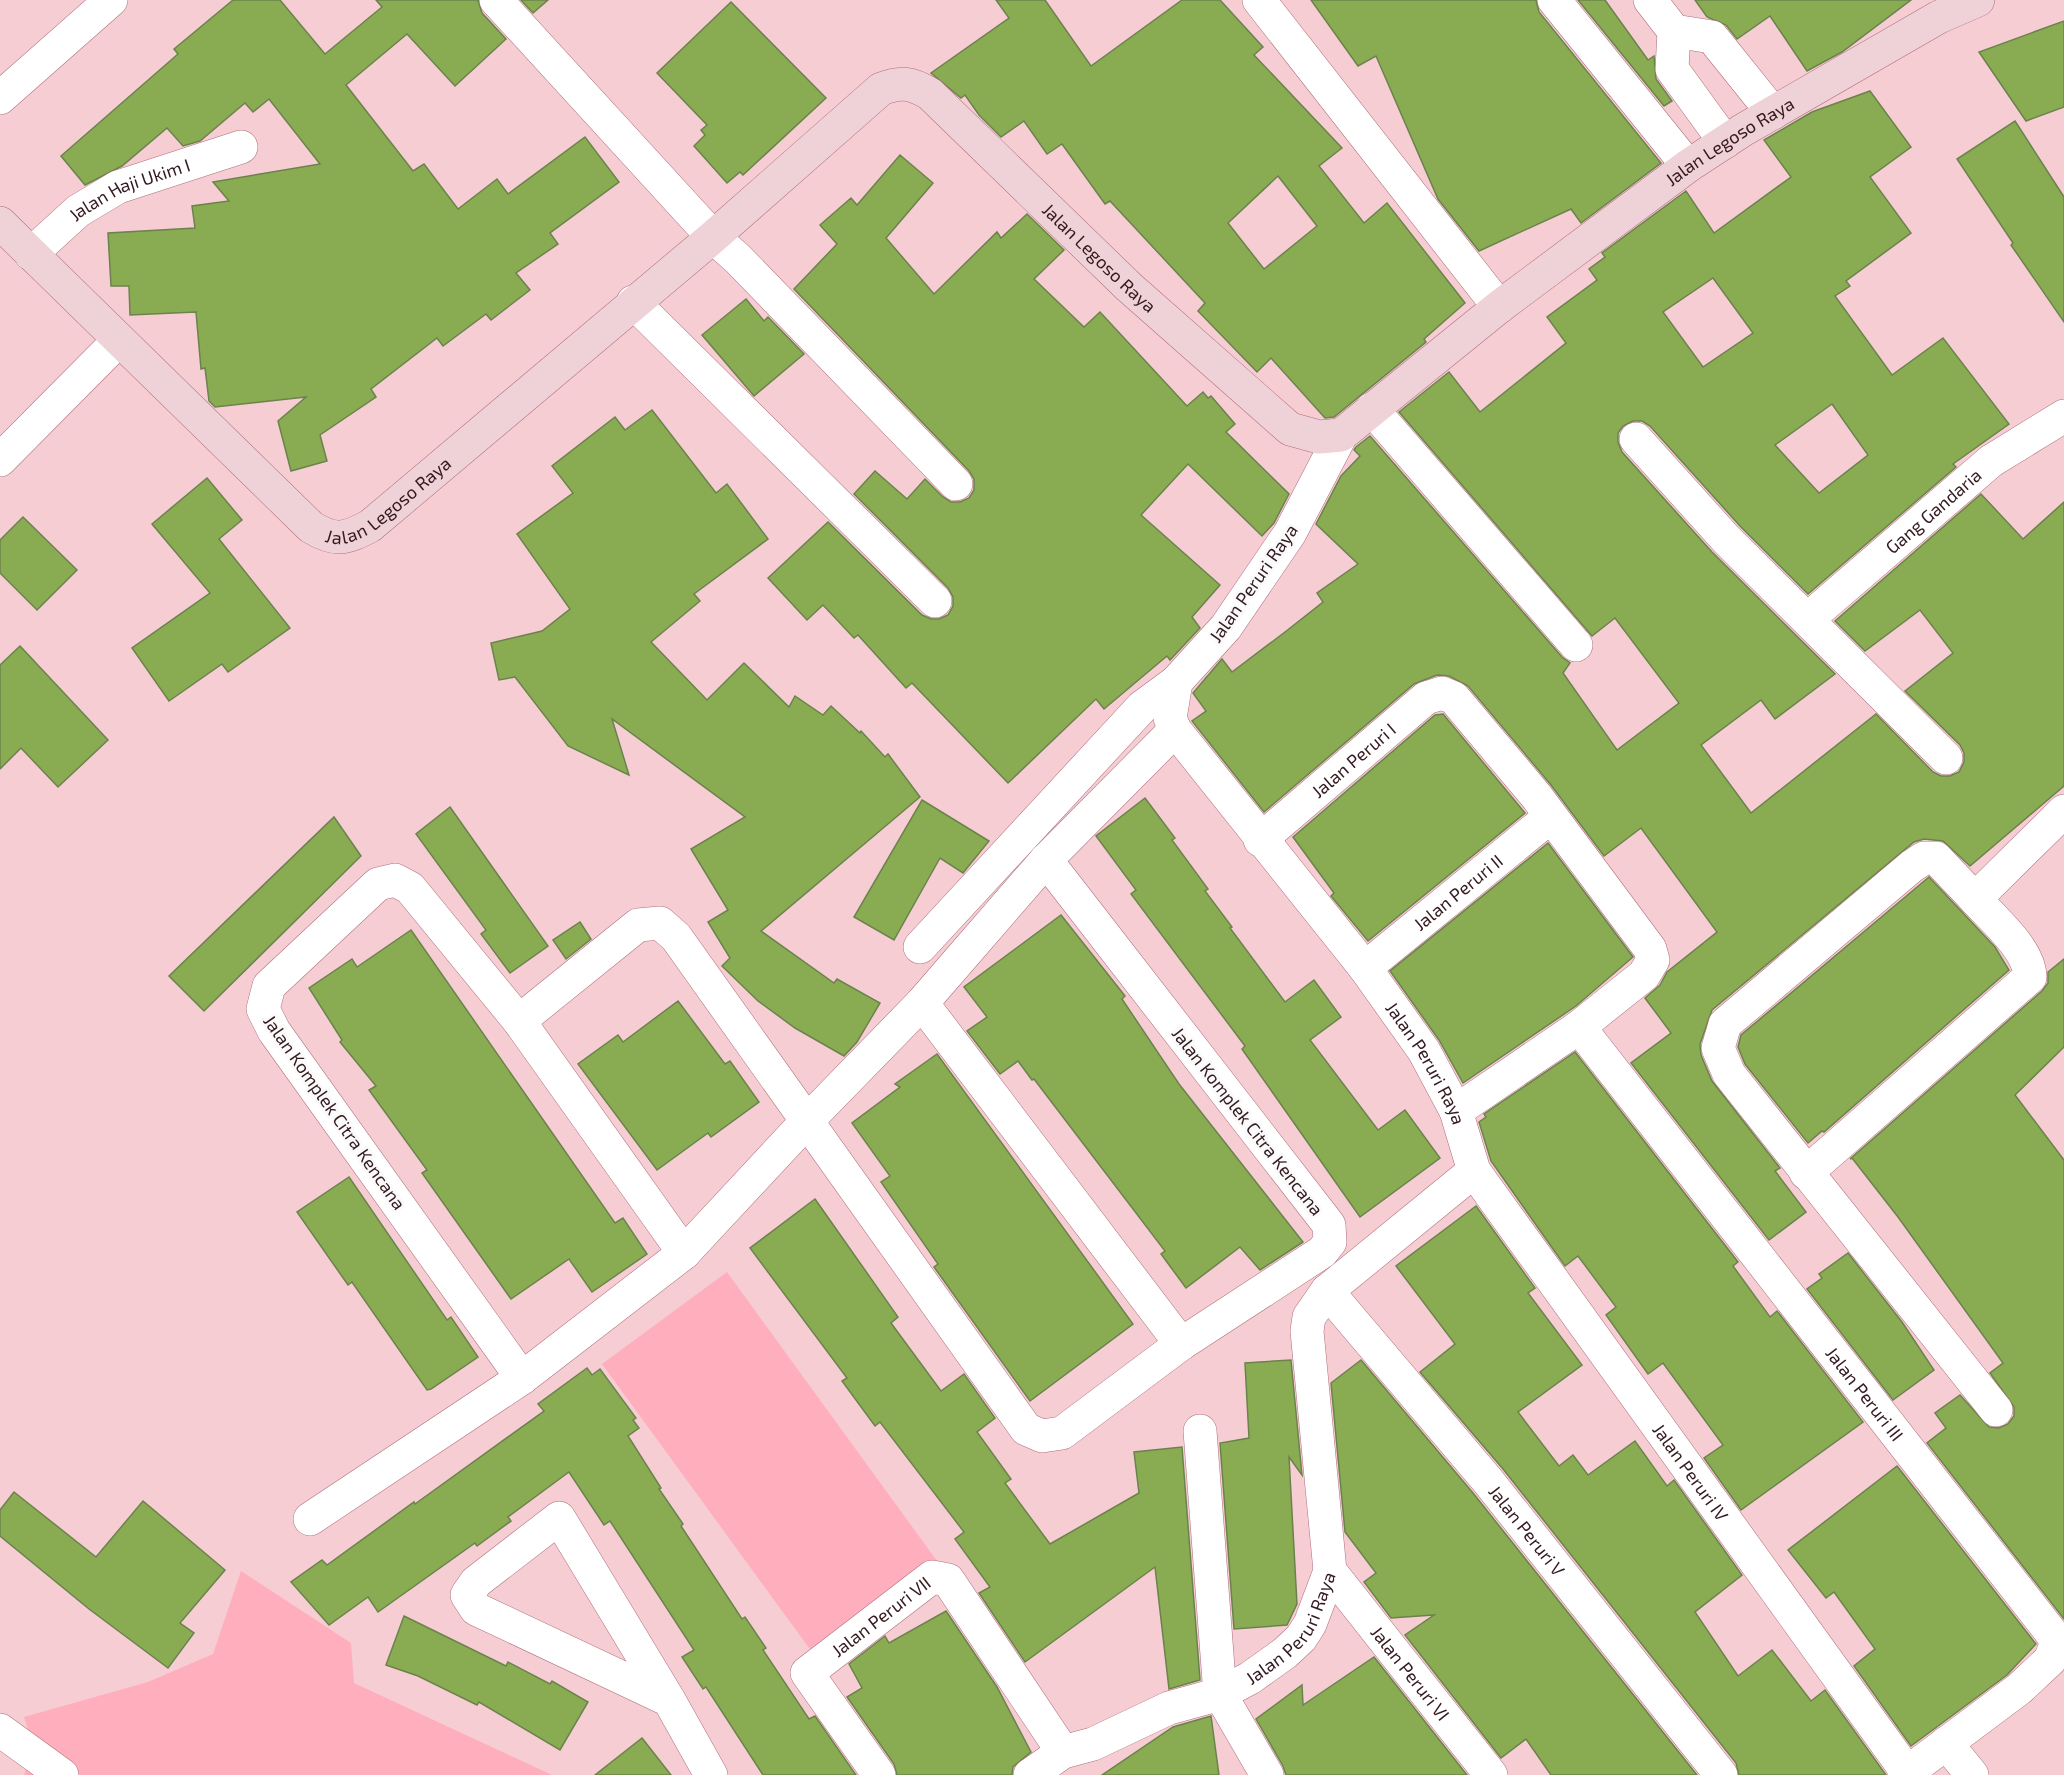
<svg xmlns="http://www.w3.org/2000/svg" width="2064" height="1775" viewBox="0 0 2064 1775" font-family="'Exo 2',sans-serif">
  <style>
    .green { fill: #feaebd }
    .building { fill: #89ac52; stroke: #6c824c; stroke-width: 1.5; fill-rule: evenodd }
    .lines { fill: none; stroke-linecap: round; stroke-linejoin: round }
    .street-casing { stroke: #af6f7c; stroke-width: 34 }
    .secondary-casing { stroke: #af6f7c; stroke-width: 34 }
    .street { stroke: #fff; stroke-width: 33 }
    .secondary { stroke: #efd1d8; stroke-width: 33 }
    .labels { text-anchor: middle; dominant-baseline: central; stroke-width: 6; stroke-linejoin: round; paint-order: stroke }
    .street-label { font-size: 18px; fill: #331a1f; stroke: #fafafa }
  </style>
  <rect width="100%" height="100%" fill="#f7cdd4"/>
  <!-- green -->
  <g class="green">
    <polygon points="727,1272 937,1561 812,1652 602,1364"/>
    <polygon points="241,1571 351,1643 354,1683 552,1775 24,1775 34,1748 24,1717 148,1682 213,1654"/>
  </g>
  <!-- building -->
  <g class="building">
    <polygon points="233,0 280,0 325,54 382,7 376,0 478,0 482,13 506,39 455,86 407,34 346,85 413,171 424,164 458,209 497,179 508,194 585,137 619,182 550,233 558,244 516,273 530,290 491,320 486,314 443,346 437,338 371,389 376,397 320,435 327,461 291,471 278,421 306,397 215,407 209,401 205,368 201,369 196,312 130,315 129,286 111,286 108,233 195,228 192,206 229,201 213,182 320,164 269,99 253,112 245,103 200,141 183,146 167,128 122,166 85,185 61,156 178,54 174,49"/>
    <polygon points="521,0 548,0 533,13"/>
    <path d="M996,0H1045L1091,66L1182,0H1220L1263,47L1254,55L1342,148L1319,166L1364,223L1387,203L1465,303L1424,339L1426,342L1334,417L1325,418L1271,358L1257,372L1198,311L1205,303L1110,201L1105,204L1062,144L1047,154L1024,121L1001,137L979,115L965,95L961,98L931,73L1009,18ZM1278,176L1317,226L1264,269L1228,223Z"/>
    <polygon points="1311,0 1536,0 1539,12 1661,163 1581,223 1571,209 1479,251 1438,199 1376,56 1358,66"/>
    <polygon points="1578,0 1605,0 1648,60 1654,56 1656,79 1672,101 1664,106"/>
    <polygon points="1695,0 1911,0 1842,52 1807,71 1770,16 1737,39 1726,25 1707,17"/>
    <polygon points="731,2 826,98 743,175 740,172 727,183 694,146 705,135 701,130 707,125 657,73"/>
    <polygon points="2064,21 2064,107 2026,121 1979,52"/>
    <path d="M1870,91L1911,147L1870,177L1911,233L1846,281L1850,286L1835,296L1892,375L1943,338L2009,424L1953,464L1956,467L1808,594L1740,526L1650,426L1642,421H1633L1623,426L1618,433V442L1622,452L1712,552L1835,674L1775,719L1761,700L1701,745L1751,813L1876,714L1933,772L1941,776H1950L1959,772L1964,762V753L1960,745L1905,691L1953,653L1920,610L1865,651L1835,621L1981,494L2023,539L2064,502V786L1970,866L1943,841L1924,839L1914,842L1712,1010L1700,1044L1701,1055L1712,1081L1780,1168L1775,1171L1806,1212L1769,1240L1631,1063L1671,1033L1645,998L1660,985L1667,972L1717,932L1641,828L1604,856L1551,785L1468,686L1449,676L1437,675L1414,684L1264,812L1192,721L1206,711L1193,693L1222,659L1232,672L1285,632L1323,602L1317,593L1358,564L1316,524L1341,476L1360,456L1354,450L1356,447L1370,436L1562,657L1570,663L1563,673L1617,750L1679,703L1615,618L1592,636L1399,412L1449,372L1480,412L1566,343L1547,317L1597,280L1589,269L1605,257L1602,253L1686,191L1714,233L1791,177L1764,140L1812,112ZM1713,278L1753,333L1703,367L1663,312ZM1832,404L1868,455L1819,493L1775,445Z"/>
    <polygon points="2015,121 2064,197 2064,322 2011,245 2013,243 1957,159"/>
    <polygon points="900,155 933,183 886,238 934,294 997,232 1001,238 1027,214 1064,250 1034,279 1084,327 1100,312 1187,406 1203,392 1208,398 1211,396 1235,424 1226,432 1289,494 1274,523 1262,536 1188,464 1141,515 1220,585 1192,617 1200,628 1170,660 1167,656 1104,709 1096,699 1008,783 912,683 906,688 858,635 854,638 823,605 807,620 768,578 828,522 922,615 931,619 939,619 948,615 953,606 953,597 948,588 854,494 875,471 907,499 925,479 943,497 951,502 960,502 969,498 974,490 974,479 969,471 794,289 837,244 820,225 851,198 857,205"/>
    <polygon points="746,299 764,321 768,317 804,354 754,396 702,335"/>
    <polygon points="652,410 716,493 727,484 768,539 694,594 700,601 651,642 707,700 744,663 789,707 795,696 823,715 831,706 860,733 861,731 885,757 888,754 920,797 761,931 834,983 837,979 880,1003 857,1042 844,1056 795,1028 758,1001 722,966 730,958 708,922 728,910 691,849 745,817 612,719 629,775 568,746 515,677 499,680 491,643 542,631 570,609 517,534 573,493 552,466 615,417 625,430"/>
    <polygon points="207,478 242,520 219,539 290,628 228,672 222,664 169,701 132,648 210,593 152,524"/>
    <polygon points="23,517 77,570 37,610 0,573 0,540"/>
    <polygon points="20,646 108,740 58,787 21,748 0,769 0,665"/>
    <polygon points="1443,714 1525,813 1368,941 1331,896 1334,893 1293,837 1435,715"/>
    <polygon points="1145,798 1175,838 1172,840 1208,889 1205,891 1232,927 1230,928 1285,1002 1314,980 1341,1017 1310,1040 1378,1130 1405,1110 1440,1158 1360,1217 1242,1049 1245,1046 1131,894 1136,890 1096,836"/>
    <polygon points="922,800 989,841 963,873 940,858 894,940 854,917"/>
    <polygon points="450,807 548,946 510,973 481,934 486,930 416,834"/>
    <polygon points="334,817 361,856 204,1011 169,976"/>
    <polygon points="1548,843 1633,957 1576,1006 1463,1083 1439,1040 1390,971"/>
    <polygon points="1929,877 1995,947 2009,970 1824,1132 1822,1131 1808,1143 1745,1064 1738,1047 1741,1035"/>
    <polygon points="1061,915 1125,996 1122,999 1179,1084 1303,1242 1260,1270 1240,1247 1186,1288 1161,1254 1165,1251 1034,1079 1032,1080 1018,1061 1000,1074 967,1031 987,1017 964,987"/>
    <polygon points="580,922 591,939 566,959 553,940"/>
    <polygon points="411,930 615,1223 623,1218 647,1254 592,1292 569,1259 511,1299 422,1173 427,1170 369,1090 376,1086 340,1042 342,1040 309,988 352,959 357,967"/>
    <polygon points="2064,959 2064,1047 2015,1095 2064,1160 2064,1619 1927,1443 1946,1428 1935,1413 1960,1395 1989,1427 1999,1428 2008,1424 2014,1416 2014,1407 1990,1373 2003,1363 1898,1217 1852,1158 1850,1159 2042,991 2048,983 2048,972"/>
    <polygon points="678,1001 725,1064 730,1061 759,1102 711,1137 708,1133 657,1170 578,1064 618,1035 623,1042"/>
    <polygon points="1575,1052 1738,1262 1733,1266 1770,1317 1777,1311 1863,1422 1741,1510 1704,1458 1723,1445 1663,1363 1648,1374 1606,1315 1616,1307 1578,1256 1565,1266 1491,1161 1479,1122 1486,1117 1484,1114"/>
    <polygon points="937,1054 1133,1324 1030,1401 934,1267 938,1264 881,1182 890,1176 852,1123 900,1087 895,1084"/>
    <polygon points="349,1177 447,1320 451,1317 478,1357 431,1389 427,1390 352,1282 348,1285 297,1212"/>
    <polygon points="815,1199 898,1317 891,1323 941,1391 964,1374 995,1418 977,1432 1011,1479 1005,1483 1050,1544 1139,1493 1134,1452 1182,1447 1200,1680 1169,1689 1155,1567 1025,1662 979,1593 990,1587 955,1539 964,1532 880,1422 875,1426 842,1381 847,1378 750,1248"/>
    <polygon points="1476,1206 1535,1288 1528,1293 1582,1365 1518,1412 1559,1466 1573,1455 1588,1475 1635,1441 1667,1486 1674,1480 1742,1575 1695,1612 1738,1676 1772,1650 1811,1701 1825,1690 1886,1775 1739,1775 1736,1763 1503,1469 1420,1372 1455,1344 1396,1266"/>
    <polygon points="1848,1253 1902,1322 1934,1370 1893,1400 1807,1289 1822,1278 1819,1274"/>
    <polygon points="1291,1360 1302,1475 1289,1457 1297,1604 1287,1625 1234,1629 1220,1443 1249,1438 1245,1363"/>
    <polygon points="1361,1360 1473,1493 1697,1775 1551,1775 1526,1739 1501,1758 1405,1635 1434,1615 1391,1618 1364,1582 1376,1573 1345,1532 1331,1383"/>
    <polygon points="587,1368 592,1375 600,1369 636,1418 633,1420 639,1428 628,1436 661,1488 659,1489 683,1524 681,1526 742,1619 745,1617 766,1648 763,1650 809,1719 815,1716 856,1775 763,1775 706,1687 703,1689 682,1657 694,1650 610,1521 604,1525 569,1472 508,1517 511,1521 477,1546 475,1543 378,1612 368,1597 329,1625 291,1582 322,1560 327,1565 414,1502 415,1504 544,1411 538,1404"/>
    <polygon points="1897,1466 2036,1644 2007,1675 1911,1746 1854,1666 1875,1649 1834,1592 1826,1598 1788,1550"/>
    <polygon points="14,1492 96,1557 143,1501 225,1570 180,1623 194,1633 168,1668 89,1609 0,1536 0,1510"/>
    <polygon points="946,1611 997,1687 1031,1752 1013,1767 1012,1775 897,1775 894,1764 847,1697 862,1688 849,1664 885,1636 889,1643"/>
    <polygon points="404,1616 506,1666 508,1662 550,1684 552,1681 588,1702 560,1750 479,1702 477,1705 418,1676 386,1665"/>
    <polygon points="1374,1657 1467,1775 1286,1775 1283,1766 1256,1719 1302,1685 1303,1705"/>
    <polygon points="1211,1716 1219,1775 1102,1775 1173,1727"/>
    <polygon points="642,1738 671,1775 595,1775"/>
  </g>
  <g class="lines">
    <!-- street casing -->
    <g class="street-casing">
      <g id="street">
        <polyline points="496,0 713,237 738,259 956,484"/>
        <polyline points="1259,0 1499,307"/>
        <polyline points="1554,0 1688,166"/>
        <polyline points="1650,0 1674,31 1712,37 1773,113"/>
        <polyline points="1674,31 1672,69 1725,142"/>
        <polyline points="0,98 111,0"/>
        <path id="s1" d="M31,254L78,211L118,187L241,147"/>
        <polyline points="633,302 935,601"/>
        <polyline points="1372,409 1576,645"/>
        <path id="s2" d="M1341,435L1290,533L1226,627L1176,682L1170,718L1175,730L1365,968L1424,1051L1456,1111L1474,1171L1907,1772"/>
        <polyline points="1636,439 1726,539 1946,758"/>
        <polyline points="0,460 119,340"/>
        <path id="s3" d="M1809,618L1991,461L2064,416"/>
        <path id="s4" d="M1260,840L1426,698L1442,693L1454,698L1537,797L1650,949L1653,960L1644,975L1579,1027L1456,1111"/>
        <polyline points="920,947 1142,707 1176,682"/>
        <path id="s5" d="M1365,968L1550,817"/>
        <polyline points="922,1003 1181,1344"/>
        <polyline points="519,1021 638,925 660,923 676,937 1026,1429 1042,1436 1062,1433 1181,1344 1322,1252 1330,1242 1329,1225 1046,860"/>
        <path id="s6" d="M1579,1027L2053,1635L2056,1645L2050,1660L2019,1689L1904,1775"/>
        <path d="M1806,1173L2030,977C2030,950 1993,919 1975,899"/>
        <path id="s7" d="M1327,1291L1488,1481L1721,1775"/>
        <polyline points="522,1378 274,1031 263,1009 269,986 378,884 395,880 410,888 519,1021 684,1253"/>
        <polyline points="1996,1410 1729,1074 1718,1048 1725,1024 1912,866 1924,858 1936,858 1975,899 2064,811"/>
        <polyline points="1200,1431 1220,1694 1267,1775"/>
        <polyline points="310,1519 522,1378 684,1253 807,1121 922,1003 1046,860 1175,730"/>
        <path id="s8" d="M1330,1571L1491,1775"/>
        <polyline points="669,1700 559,1518 476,1582 467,1595 476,1609 669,1700 711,1775"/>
        <polyline points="0,1730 62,1775"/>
        <polyline points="1946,1743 1972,1775"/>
        <path id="s9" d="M879,1775L807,1673L932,1577L948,1580L1063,1752"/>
        <path id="s10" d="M1030,1775L1063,1752L1093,1744L1169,1708L1220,1694L1250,1678L1285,1653L1301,1638L1310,1624L1330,1571L1307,1331L1309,1317L1327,1291L1474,1171"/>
      </g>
    </g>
    <!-- secondary casing -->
    <g class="secondary-casing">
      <g id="secondary">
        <path id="s11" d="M0,223L311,527C336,542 345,539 370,526L713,237L881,89C901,81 912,83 930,94L1129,287L1290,429L1319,437L1341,435L1499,307L1688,166L1743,130L1939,17L1978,0"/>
      </g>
    </g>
    <!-- street -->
    <use href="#street" class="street"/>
    <!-- secondary -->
    <use href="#secondary" class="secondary"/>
  </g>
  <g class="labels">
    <!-- street labels -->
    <g class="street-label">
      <text stroke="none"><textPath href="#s11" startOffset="2254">Jalan Legoso Raya</textPath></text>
      <text stroke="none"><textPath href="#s1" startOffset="120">Jalan Haji Ukim I</textPath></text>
      <text stroke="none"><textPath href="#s11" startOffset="1458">Jalan Legoso Raya</textPath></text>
      <text stroke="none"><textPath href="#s11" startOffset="526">Jalan Legoso Raya</textPath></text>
      <text stroke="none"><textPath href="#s3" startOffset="164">Gang Gandaria</textPath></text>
      <text transform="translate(1253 583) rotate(-55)">Jalan Peruri Raya</text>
      <text stroke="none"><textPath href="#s4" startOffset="123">Jalan Peruri I</textPath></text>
      <text stroke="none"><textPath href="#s5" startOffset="120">Jalan Peruri II</textPath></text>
      <text stroke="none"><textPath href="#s2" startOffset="766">Jalan Peruri Raya</textPath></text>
      <text transform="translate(335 1112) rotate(55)">Jalan Komplek Citra Kencana</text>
      <text transform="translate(1248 1121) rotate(52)">Jalan Komplek Citra Kencana</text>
      <text stroke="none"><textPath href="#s6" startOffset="465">Jalan Peruri III</textPath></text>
      <text stroke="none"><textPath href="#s2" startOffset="1256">Jalan Peruri IV</textPath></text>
      <text stroke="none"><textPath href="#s7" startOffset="312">Jalan Peruri V</textPath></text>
      <text stroke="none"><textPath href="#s9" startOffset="218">Jalan Peruri VII</textPath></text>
      <text stroke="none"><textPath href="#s10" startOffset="309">Jalan Peruri Raya</textPath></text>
      <text stroke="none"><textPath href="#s8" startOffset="130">Jalan Peruri VI</textPath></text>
    </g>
  </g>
</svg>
